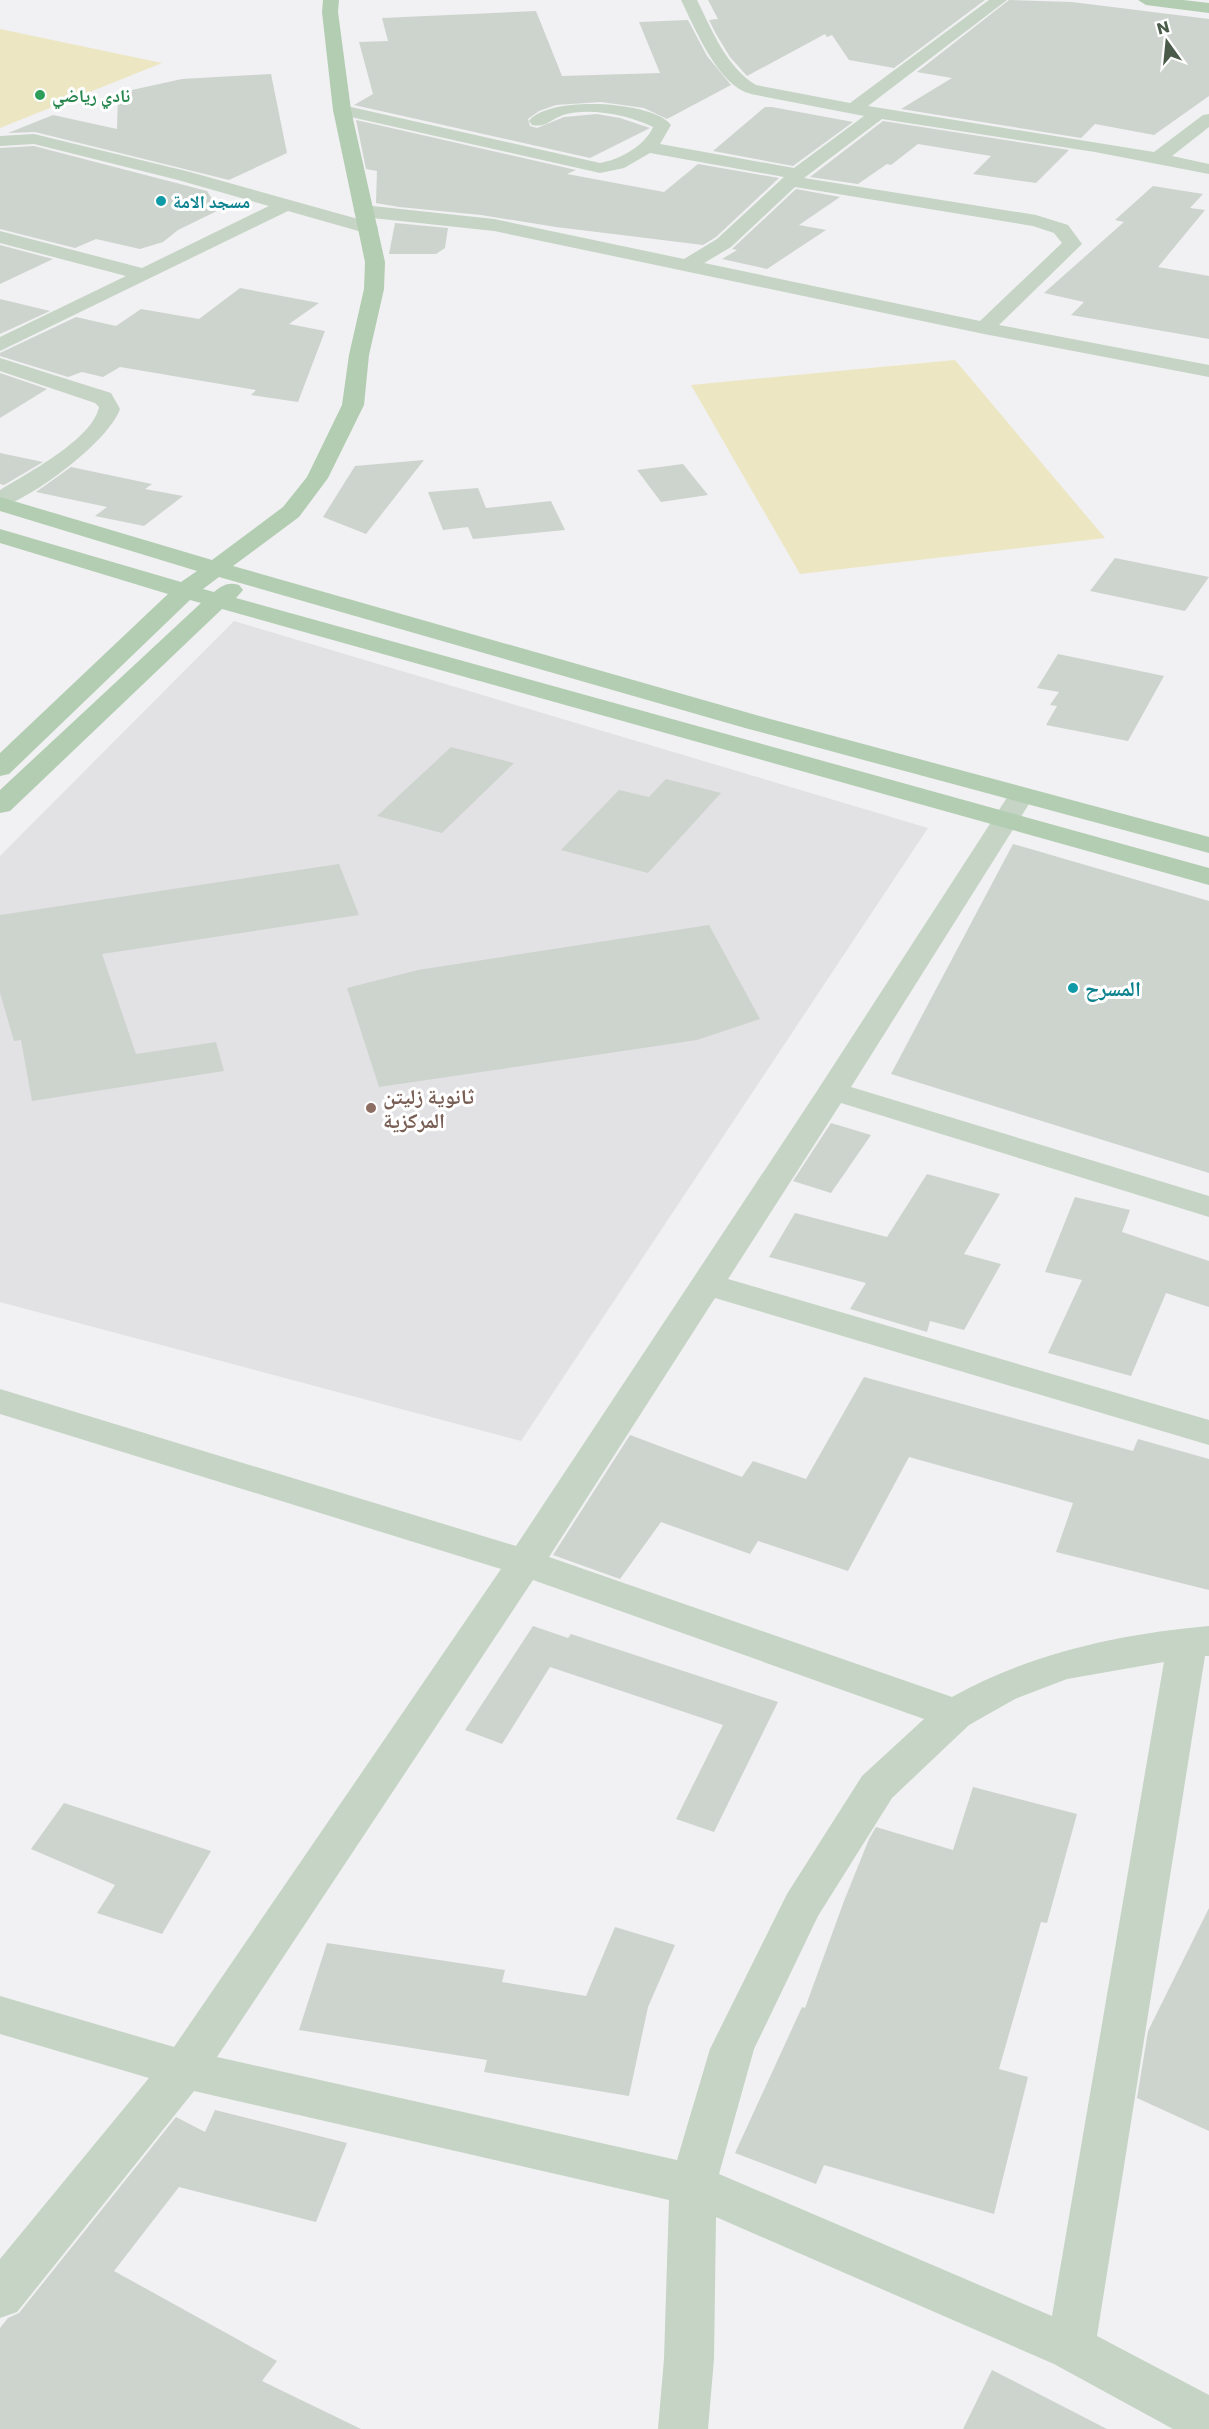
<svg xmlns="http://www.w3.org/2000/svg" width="1209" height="2429" viewBox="0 0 1209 2429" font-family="Poppins,'Noto Naskh Arabic',sans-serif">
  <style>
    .education { fill: #e2e1e3 }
    .green { fill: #ece7c2 }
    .building { fill: #cdd4ce }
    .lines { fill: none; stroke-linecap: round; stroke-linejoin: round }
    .minor { fill: #c5d4c5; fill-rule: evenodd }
    .major { fill: #b2cdb2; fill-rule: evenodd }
    .leisure-dot { fill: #2e9e5b; stroke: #fff; stroke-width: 2 }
    .culture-dot { fill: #0f9aa8; stroke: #fff; stroke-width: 2 }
    .education-dot { fill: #8d6e63; stroke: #fff; stroke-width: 2 }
    .labels { text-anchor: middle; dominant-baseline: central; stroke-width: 6; stroke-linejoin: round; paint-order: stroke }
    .far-leisure-label { font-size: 18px; font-weight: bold; fill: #27864d; stroke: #fff; text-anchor: start }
    .far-culture-label { font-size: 18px; font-weight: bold; fill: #0d838f; stroke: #fff; text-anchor: start }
    .culture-label { font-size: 21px; font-weight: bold; fill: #0d838f; stroke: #fff; text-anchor: start }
    .education-label { font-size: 21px; font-weight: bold; fill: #785e54; stroke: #fff; text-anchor: start }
  </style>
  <rect width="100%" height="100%" fill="#f1f0f2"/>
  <!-- education -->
  <polygon class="education" points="234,621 928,828 521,1441 0,1302 0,856"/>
  <!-- green -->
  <g class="green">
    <polygon points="0,29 162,63 0,128"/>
    <polygon points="955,360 1105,538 800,574 691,385"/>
  </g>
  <!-- building -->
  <g class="building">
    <polygon points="708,0 985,0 894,68 849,60 832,35 827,37 825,34 747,76 730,57 716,34 709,20 718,19"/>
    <polygon points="1009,0 1072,2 1209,19 1209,96 1154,135 1095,124 1081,138 901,109 952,78 917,72"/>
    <polygon points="536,11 562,76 660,73 639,22 688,20 707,56 731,85 667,119 644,108 601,102 556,105 539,111 528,119 530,126 537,128 564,117 597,114 620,118 650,128 590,158 354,105 373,94 359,42 388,41 382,18"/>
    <polygon points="271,74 287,153 229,180 35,132 8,133 53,115 117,129 118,93 182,79"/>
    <polygon points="765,107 772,107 853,122 793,166 713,151"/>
    <polygon points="356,120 576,170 567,174 664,192 698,164 779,178 716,237 703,245 556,227 481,215 399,207 376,203 377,171 366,169"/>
    <polygon points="883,121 1069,150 1036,183 973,174 991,156 918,144 891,165 887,164 858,184 810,177"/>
    <polygon points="34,146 207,191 219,210 178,230 163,242 140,249 96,239 75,248 0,229 0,148"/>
    <polygon points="1153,186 1203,194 1190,208 1205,210 1158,267 1209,276 1209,339 1071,315 1084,302 1044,293 1124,222 1115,220"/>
    <polygon points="796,189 840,197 799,225 826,230 767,269 722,259 737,250 732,249"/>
    <polygon points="395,223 448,228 445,248 436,254 389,254"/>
    <polygon points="0,245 53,259 0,284"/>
    <polygon points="240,288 319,303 289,324 325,331 298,402 251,395 256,390 120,367 103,377 82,372 68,377 0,356 0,353 76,317 116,326 141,309 199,319"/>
    <polygon points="0,299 50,311 0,334"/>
    <polygon points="0,373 47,389 0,418"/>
    <polygon points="0,453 43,462 4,485 0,484"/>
    <polygon points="424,460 366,534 323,517 355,466"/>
    <polygon points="683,464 708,495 661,502 637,470"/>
    <polygon points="71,467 152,484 145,489 183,496 144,526 95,516 107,507 36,492"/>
    <polygon points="478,488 486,508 551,501 565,530 473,539 468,527 443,530 428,492"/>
    <polygon points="1115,558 1209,577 1185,611 1090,591"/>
    <polygon points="1058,654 1164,676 1128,741 1046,725 1057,706 1050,705 1059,692 1037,688"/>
    <polygon points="451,747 514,763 442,833 377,816"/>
    <polygon points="666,779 721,793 648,873 561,850 619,790 649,797"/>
    <polygon points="1013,844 1209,901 1209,1173 891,1074"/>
    <polygon points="339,864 359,915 102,954 136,1054 216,1042 224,1071 32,1101 21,1040 14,1041 0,993 0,915"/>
    <polygon points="709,925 760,1019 697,1040 379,1087 347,988 418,970"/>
    <polygon points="831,1123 871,1135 831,1193 793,1181"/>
    <polygon points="927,1174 1000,1194 964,1254 1001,1264 964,1330 930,1321 927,1332 850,1309 866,1283 769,1257 795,1213 887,1237"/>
    <polygon points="1075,1197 1130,1210 1122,1232 1209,1261 1209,1307 1166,1293 1131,1376 1048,1353 1082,1280 1045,1272"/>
    <polygon points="864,1377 1133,1451 1138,1439 1209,1459 1209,1590 1056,1552 1073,1503 909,1457 848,1571 758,1541 750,1554 661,1522 620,1579 553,1555 630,1435 742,1477 753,1461 806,1479"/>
    <polygon points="533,1626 568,1638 571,1634 778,1702 714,1832 676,1819 723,1725 550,1667 502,1744 465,1730"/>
    <polygon points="973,1787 1077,1814 1047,1923 1041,1922 999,2069 1028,2077 994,2214 824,2165 816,2184 735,2153 802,2007 805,2008 844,1901 869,1839 876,1827 953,1850"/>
    <polygon points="64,1803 211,1851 162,1934 97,1913 115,1885 31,1849"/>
    <polygon points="1209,1908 1209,2131 1137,2098 1148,2031"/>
    <polygon points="615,1927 675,1945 648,2007 629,2096 484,2072 487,2060 299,2030 327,1943 505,1970 502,1982 586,1996"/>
    <polygon points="215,2110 347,2143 316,2222 179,2187 114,2271 277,2361 262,2381 361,2429 0,2429 0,2328 8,2318 19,2313 176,2117 205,2132"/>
    <polygon points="992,2370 1107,2429 963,2429"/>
  </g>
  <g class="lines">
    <!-- minor -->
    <g class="minor">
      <path d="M681,0H697C712,30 726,67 756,85L850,103L989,0H1007L868,106L1154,152L1203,115L1209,114V127L1172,156L1209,164V174L1095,152L882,119L804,178L1036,215L1068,225L1082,244L999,325L1209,365V377L984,334L494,231L363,217L356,215L354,211L356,207L363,205L494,219L684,259L717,239L784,177L650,153L624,168L600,173L342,115L336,114L333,110L336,106L342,105L600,163C619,160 645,146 653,127C628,115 590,107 563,115C552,119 545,128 532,125L529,121C549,95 653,101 671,125L660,144L794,168L864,116L751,94C718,86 695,28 681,0ZM795,187L1033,226L1054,233L1062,243L980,321L704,263L731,247Z"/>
      <polygon points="34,134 190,172 376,224 378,228 376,232 369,234 288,211 0,351 0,337 126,276 0,243 0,231 142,268 269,206 178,180 34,144 0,146 0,136"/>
      <path d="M0,358L111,393L120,409C109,441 32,499 0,507V490C26,474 93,439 99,407L95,403L0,371Z"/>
      <path d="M1021,788L1031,790L1034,796L851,1087L1209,1196V1217L841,1103L728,1279L1209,1420V1445L715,1298L549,1557L952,1697C1030,1653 1120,1634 1209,1626V1656H1205L1097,2336L1209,2395V2429H1173L1054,2364L716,2217L714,2359L708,2429H658L664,2359L669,2200L194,2091L17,2312L0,2318V2259L149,2078L0,2034V1996L174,2047L501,1569L0,1414V1389L516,1546L817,1091L1008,796L1011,790ZM533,1580L924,1719L862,1776L787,1894L710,2049L677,2160L217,2057ZM1164,1662L1052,2316L719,2174L754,2049L818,1916L892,1798L969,1725L1015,1699L1067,1679Z"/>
    </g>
    <!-- major -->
    <g class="major">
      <path d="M323,0H339L338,12L351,110L385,262L384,289L369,355L364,405L328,478L299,517L233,566L763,717L1209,837V853L745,728L219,577L203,589L214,592C223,585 228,582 239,585L243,590L236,598L1209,868V885L222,609L10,811L0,813V790L201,603L190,600L9,774L0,776V753L168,594L0,543V529L181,582L197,571L0,511V497L212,560L283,507L307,477L342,405L349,355L364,289L365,262L333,110L322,12Z"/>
      <polygon points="1138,0 1183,0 1209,3 1209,13 1146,5"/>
    </g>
  </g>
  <!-- markers -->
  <circle class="leisure-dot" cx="40" cy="95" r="6"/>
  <g class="culture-dot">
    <circle cx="161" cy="201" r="6"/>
    <circle cx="1073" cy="988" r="6"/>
  </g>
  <circle class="education-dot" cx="371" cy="1108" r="6"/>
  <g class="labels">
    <!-- far-leisure labels -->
    <g class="far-leisure-label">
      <text x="52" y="95">نادي رياضي</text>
    </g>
    <!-- far-culture labels -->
    <g class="far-culture-label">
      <text x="173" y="201">مسجد الامة</text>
    </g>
    <!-- culture labels -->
    <g class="culture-label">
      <text x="1085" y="988">المسرح</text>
    </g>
    <!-- education labels -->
    <g class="education-label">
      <text x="383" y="1096">ثانوية زليتن<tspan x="383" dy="24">المركزية</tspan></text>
    </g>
  </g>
  <!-- north arrow -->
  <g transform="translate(1167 42) rotate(345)" stroke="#ffffff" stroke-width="4.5" paint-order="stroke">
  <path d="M0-4.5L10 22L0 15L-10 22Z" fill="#4a5c49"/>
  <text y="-9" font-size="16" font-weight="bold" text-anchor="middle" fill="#4a5c49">N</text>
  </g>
</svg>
